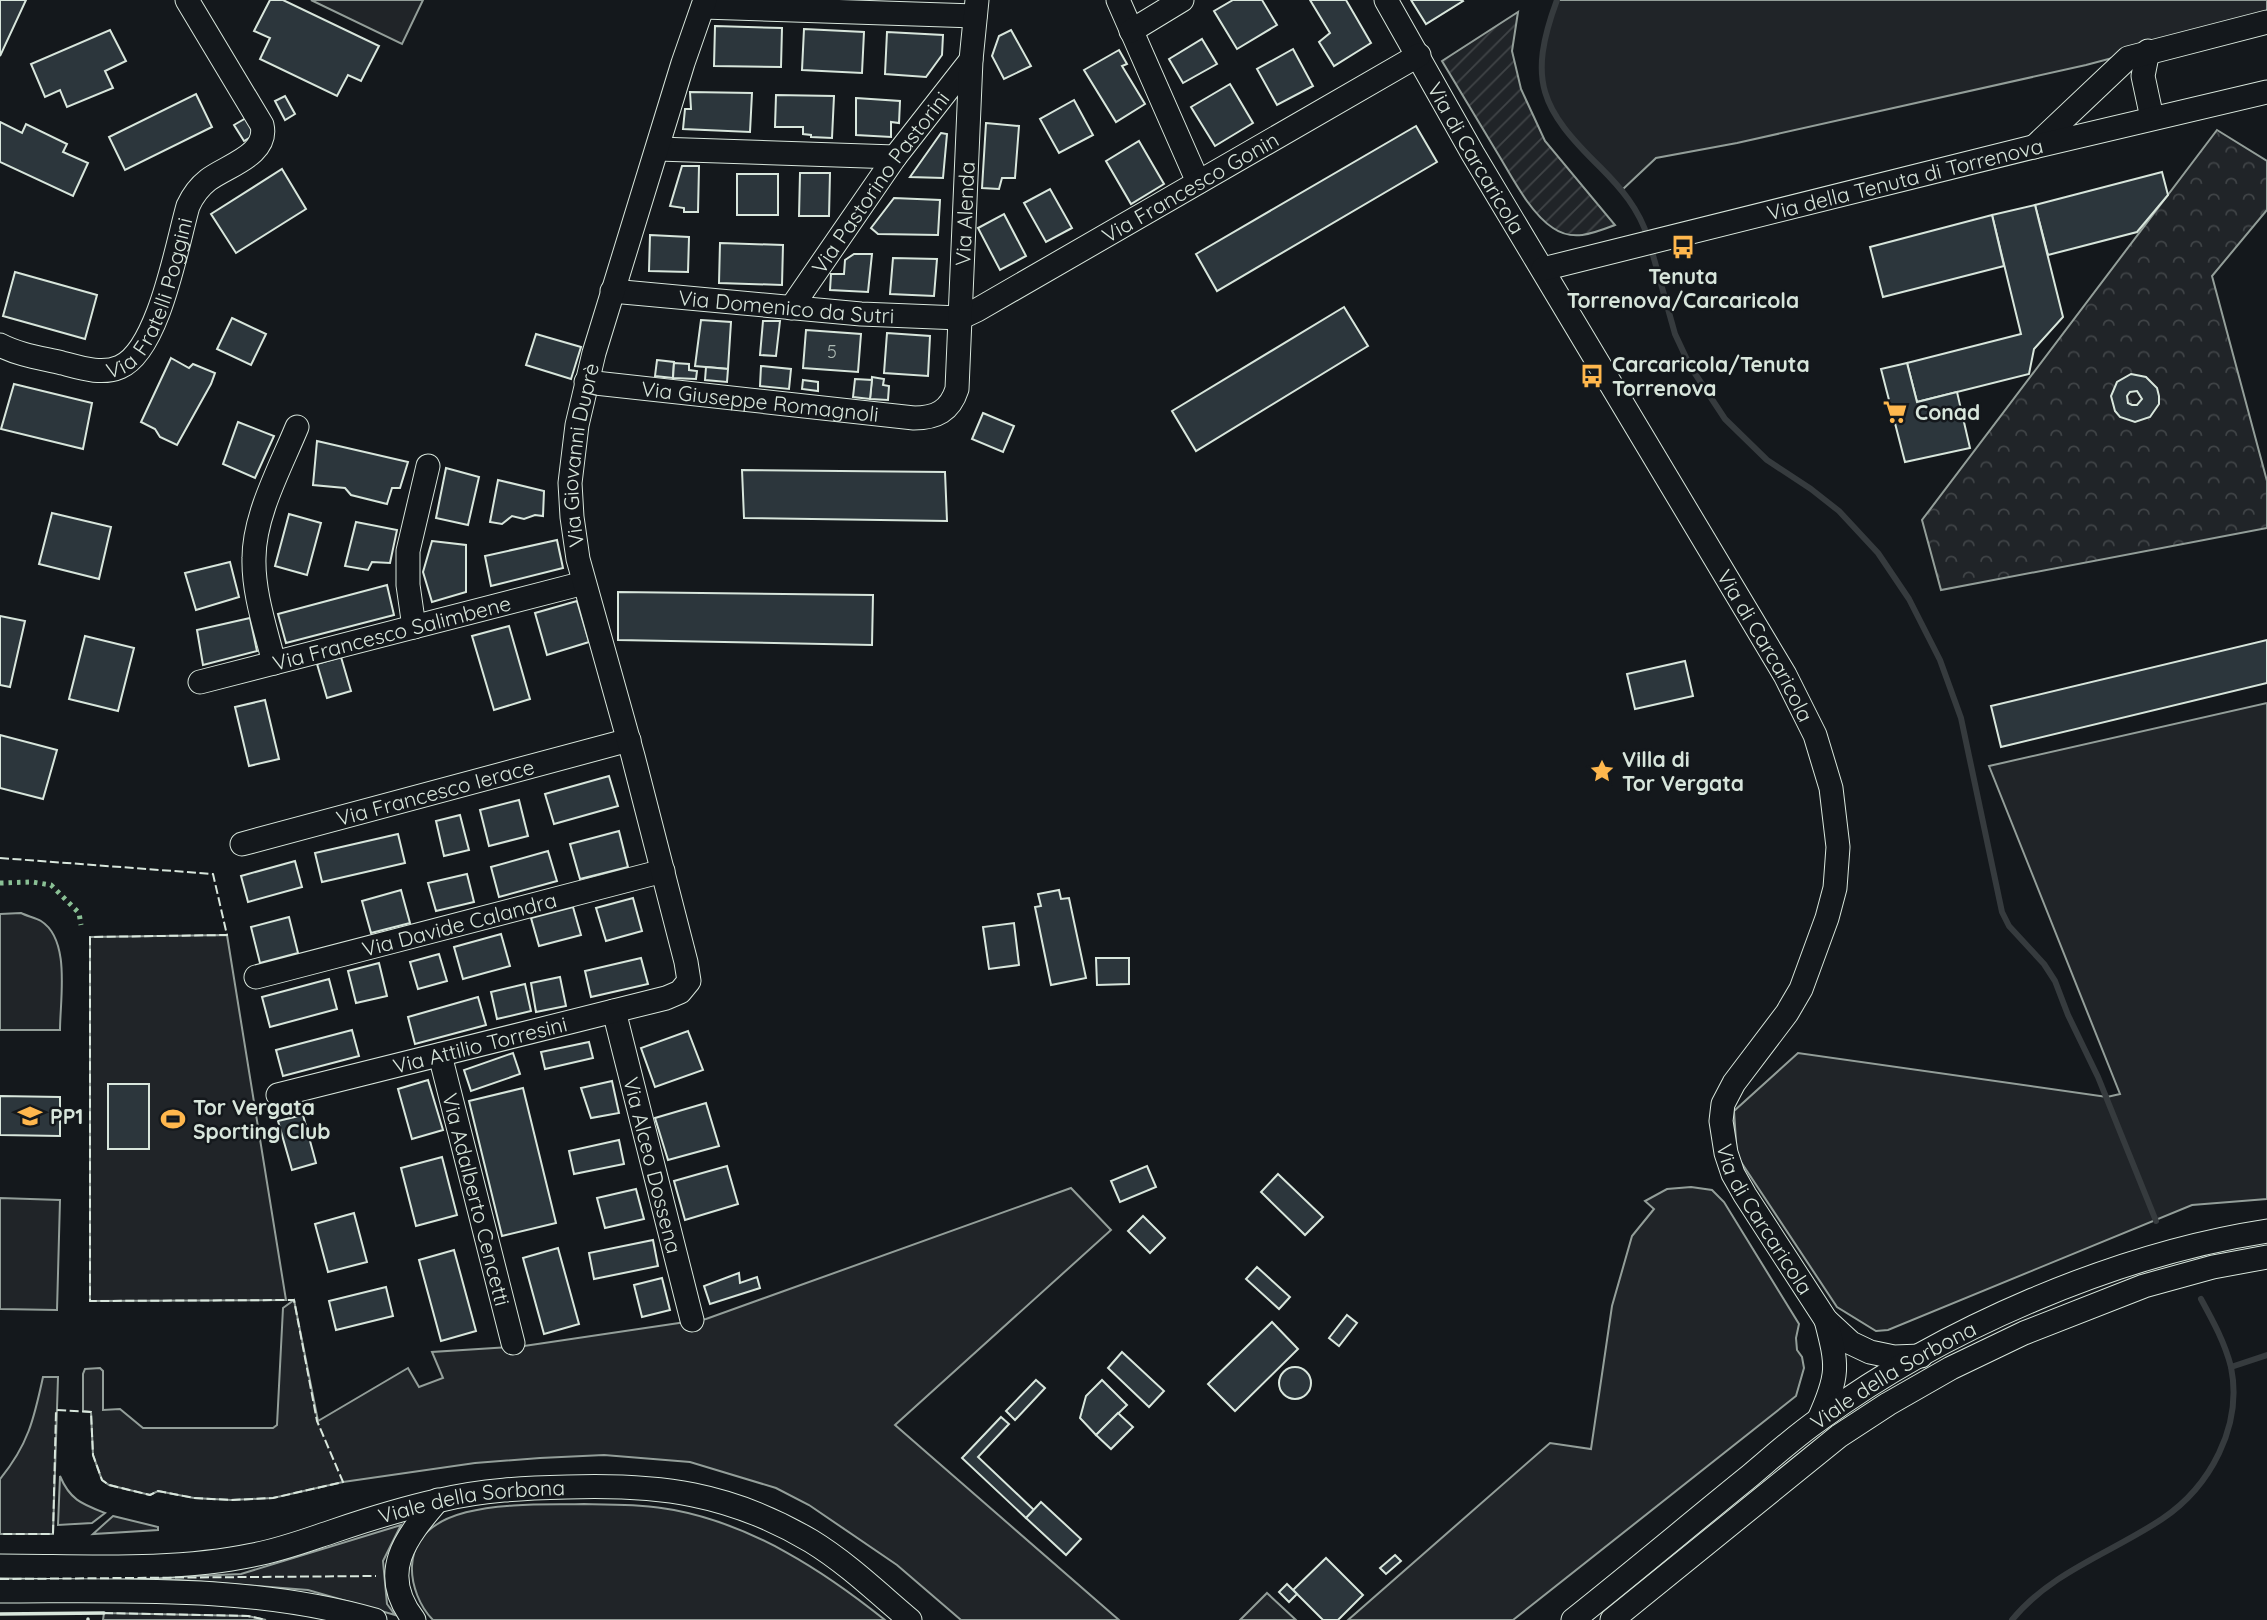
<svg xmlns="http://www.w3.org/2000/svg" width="2267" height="1620" viewBox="0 0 2267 1620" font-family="Quicksand,sans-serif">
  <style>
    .grass { fill: #202428; stroke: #939e99; stroke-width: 2 }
    .park { fill: url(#park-crowns); stroke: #939e99; stroke-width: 2 }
    .garden { fill: url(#garden-furrows); stroke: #939e99; stroke-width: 2 }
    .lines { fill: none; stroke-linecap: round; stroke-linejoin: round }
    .stream { stroke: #363b3e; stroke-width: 6 }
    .building { fill: #2c363c; stroke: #d8e6dc; stroke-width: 2; fill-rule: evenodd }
    .minor-casing { stroke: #d8e6dc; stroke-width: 25 }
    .minor { stroke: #14181c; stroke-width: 23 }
    .hedge { stroke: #8ac095; stroke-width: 5; stroke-dasharray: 3.5 5; stroke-linecap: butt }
    .fence { stroke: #d8e6dc; stroke-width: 2; stroke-dasharray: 9 3.5; stroke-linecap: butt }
    .wall { stroke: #d8e6dc; stroke-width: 3.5 }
    .labels { text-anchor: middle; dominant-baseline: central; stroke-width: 5; stroke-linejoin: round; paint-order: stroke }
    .number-label { font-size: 18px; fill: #adbab4 }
    .street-label { font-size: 21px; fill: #d8e6dc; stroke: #14181c }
    .poi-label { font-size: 21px; font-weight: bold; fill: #d8e6dc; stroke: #14181c; text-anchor: start }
  </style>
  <defs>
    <pattern id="park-crowns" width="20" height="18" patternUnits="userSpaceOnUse" patternTransform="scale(1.75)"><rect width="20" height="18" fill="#202428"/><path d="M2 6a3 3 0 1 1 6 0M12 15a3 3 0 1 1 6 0" fill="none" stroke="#404447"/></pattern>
    <pattern id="garden-furrows" width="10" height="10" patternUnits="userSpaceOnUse" patternTransform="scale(1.75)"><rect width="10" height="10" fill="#202428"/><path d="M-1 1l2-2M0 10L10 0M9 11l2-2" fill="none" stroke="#404447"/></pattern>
  </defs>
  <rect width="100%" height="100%" fill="#14181c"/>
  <!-- grass -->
  <g class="grass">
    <polygon points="311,0 423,0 402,44"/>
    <path d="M1557,0H2267V17L2086,65L1737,143L1656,158L1622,190C1608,173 1592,159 1577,144C1533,99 1537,55 1557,0Z"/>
    <polygon points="2267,703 2267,1199 2192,1205 1888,1330 1876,1331 1837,1307 1737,1156 1734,1111 1798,1053 2107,1097 2120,1094 1989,766"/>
    <path d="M21,913C27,916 36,918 41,921C71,940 60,999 60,1030H0V914Z"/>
    <polygon points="227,935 286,1300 90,1301 90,937"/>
    <polygon points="1691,1187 1712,1190 1724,1202 1799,1324 1796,1338 1797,1350 1802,1357 1804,1368 1796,1396 1513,1620 1348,1620 1550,1443 1591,1449 1612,1306 1632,1236 1654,1209 1645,1201 1667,1189"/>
    <polygon points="1071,1188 1111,1230 895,1425 1119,1620 961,1620 897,1565 809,1505 776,1488 690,1462 604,1455 540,1458 475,1463 343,1482 273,1498 231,1500 194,1498 158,1491 150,1495 109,1485 102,1480 93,1455 91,1412 83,1411 83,1374 85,1369 100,1368 103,1371 103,1410 120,1409 143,1428 273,1428 277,1425 283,1308 294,1300 318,1421 408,1368 419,1387 443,1378 432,1352 524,1346 706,1319"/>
    <polygon points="0,1198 60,1200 57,1310 0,1309"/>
    <path d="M43,1377H58L53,1534H0V1479C28,1445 34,1419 43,1377Z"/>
    <path d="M60,1476C70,1500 82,1504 105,1513L92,1523L58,1525Z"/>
    <path d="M584,1504C614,1505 645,1504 674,1510C753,1525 824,1571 885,1620H433C420,1607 411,1585 412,1566C415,1495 535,1506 584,1504Z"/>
    <polygon points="113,1516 158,1527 158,1530 93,1534"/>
    <polygon points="401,1525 383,1561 387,1604 395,1615 308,1590 154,1578 241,1574"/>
    <polygon points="1267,1593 1296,1620 1240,1620"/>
    <polygon points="104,1613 248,1616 266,1620 103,1620"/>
  </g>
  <!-- park -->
  <polygon class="park" points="2217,130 2267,161 2267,210 2212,276 2267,481 2267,528 1941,590 1922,520"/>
  <!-- garden -->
  <path class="garden" d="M1518,12L1512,51L1521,89L1545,141L1615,225C1594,233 1573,242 1553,228C1530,213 1512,177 1498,154C1479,123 1461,92 1442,61Z"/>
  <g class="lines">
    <!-- stream -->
    <g class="stream">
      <path d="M1557,0C1527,81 1541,109 1600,167C1621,188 1639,209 1648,238"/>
      <polyline points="1651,248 1675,334 1690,366 1725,419 1767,460 1811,489 1839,511 1878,553 1909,599 1940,660 1961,718 2002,912 2009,926 2044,964 2055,981 2068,1015 2098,1077 2156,1221"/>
      <polyline points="2231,1367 2267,1355"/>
      <path d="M2012,1620C2051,1572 2111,1553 2162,1519C2210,1487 2243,1426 2231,1367C2225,1343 2213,1321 2201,1299"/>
    </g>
  </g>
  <!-- building -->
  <g class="building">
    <polygon points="0,0 26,0 0,56"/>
    <polygon points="270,0 283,0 379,46 361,81 348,75 337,96 260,59 270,38 254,31"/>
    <polygon points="1233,0 1262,0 1277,25 1237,49 1214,11"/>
    <polygon points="1310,0 1346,0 1371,43 1334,66 1319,42 1330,33"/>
    <polygon points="1411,0 1462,0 1463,1 1426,24"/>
    <polygon points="715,26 782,28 781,67 714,66"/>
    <polygon points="804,29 864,32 862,73 802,70"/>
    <polygon points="110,30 126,61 105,71 113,88 67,107 60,90 45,97 31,64"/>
    <polygon points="1011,30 1031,66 1004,79 992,56 999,36"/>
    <polygon points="887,32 943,35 942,55 926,77 885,74"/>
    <polygon points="1202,39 1217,64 1183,83 1169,59"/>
    <polygon points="1293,49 1313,86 1277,105 1257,69"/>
    <polygon points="1119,50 1127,64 1122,66 1145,104 1116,122 1084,70"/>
    <polygon points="1230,84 1253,123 1215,146 1191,107"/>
    <polygon points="690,92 752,93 750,132 683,129 685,109 691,109"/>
    <polygon points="196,94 212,127 125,170 109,137"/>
    <polygon points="776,95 834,96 832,138 811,137 811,135 803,134 803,127 775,127"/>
    <polygon points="285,96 295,114 285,120 275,101"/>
    <polygon points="856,98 900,101 899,123 891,122 891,137 856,135"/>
    <polygon points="1074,100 1093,135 1059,153 1040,119"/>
    <polygon points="246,118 256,134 244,141 234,125"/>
    <polygon points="0,122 22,133 26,124 67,144 63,152 88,163 73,196 0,162"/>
    <polygon points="986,123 1019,126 1015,178 1002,178 999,189 982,188"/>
    <polygon points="1416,126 1437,162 1217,291 1196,254"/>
    <polygon points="941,133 947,134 943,178 910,177"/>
    <polygon points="1139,141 1164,184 1131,204 1106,161"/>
    <polygon points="682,166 699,166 698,212 684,212 684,208 670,206"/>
    <polygon points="282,169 306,209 236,253 211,214"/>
    <polygon points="2162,172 2168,195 2137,232 2048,255 2035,205"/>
    <polygon points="800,173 830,173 829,216 799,216"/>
    <rect x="737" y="174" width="41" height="41"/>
    <polygon points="1050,189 1072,228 1046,242 1024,203"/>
    <polygon points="894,198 940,200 938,235 878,234 871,228"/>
    <polygon points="2035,205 2063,317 2034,349 2029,374 1917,402 1907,363 2021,334 1992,215"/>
    <polygon points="1004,214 1026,256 1000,270 978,228"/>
    <polygon points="1992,215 2004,266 1883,297 1870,247"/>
    <polygon points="650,235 689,237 688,272 649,271"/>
    <polygon points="720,243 783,245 782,285 719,283"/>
    <polygon points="854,254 872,254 868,292 830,290 831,274 844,274 845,260"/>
    <polygon points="893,258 937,259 934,296 890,294"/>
    <polygon points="15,272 97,295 85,339 3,316"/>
    <polygon points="1344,307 1368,346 1196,451 1172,411"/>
    <polygon points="232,318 266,334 251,365 217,349"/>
    <polygon points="701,320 731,322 728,369 695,366"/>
    <polygon points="763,321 780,321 776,356 760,355"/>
    <polygon points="806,330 861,334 858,372 803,368"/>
    <polygon points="887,333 930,336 928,376 884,373"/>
    <polygon points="536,334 581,347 571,379 526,365"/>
    <polygon points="171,358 189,368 193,364 215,373 211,384 177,445 160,437 155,429 141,422"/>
    <polygon points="657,360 674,362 673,378 655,376"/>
    <polygon points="674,363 689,364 689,370 697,371 696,379 673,378"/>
    <polygon points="1907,363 1917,402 1957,392 1970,448 1905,462 1881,369"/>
    <polygon points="761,366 791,369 789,389 760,386"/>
    <polygon points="706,367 728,369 727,382 705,380"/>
    <path d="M2131,374L2146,377L2157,388L2159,396V404L2150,417L2135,422L2120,417L2115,411L2111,396L2117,382ZM2137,391L2142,399L2137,405H2132L2128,403L2127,396L2130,392Z"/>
    <polygon points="872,377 884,379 883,385 889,386 888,400 870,399"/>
    <polygon points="855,379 872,380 870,399 853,397"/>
    <polygon points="803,380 818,382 818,391 802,389"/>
    <polygon points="14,384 92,403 83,449 1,429"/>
    <polygon points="983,413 1014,426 1003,452 972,439"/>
    <polygon points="238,422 274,436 255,478 223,464"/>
    <polygon points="317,441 408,462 400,488 392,488 387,504 351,495 345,488 313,485"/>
    <polygon points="446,468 479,477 468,525 436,518"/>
    <polygon points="742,470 945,472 947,521 744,518"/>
    <polygon points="498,480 544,491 543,516 535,515 524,519 512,516 502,524 490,522"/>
    <polygon points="52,513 111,527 99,579 39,564"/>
    <polygon points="289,514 321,523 307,575 275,566"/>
    <polygon points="356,522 397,530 390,563 372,562 368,570 345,566"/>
    <polygon points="557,540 563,568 491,586 485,556"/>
    <polygon points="432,541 466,545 466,592 432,602 423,572"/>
    <polygon points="230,562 239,597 196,610 185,573"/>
    <polygon points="387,585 394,615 286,643 278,614"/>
    <polygon points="618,592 873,595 872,645 618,640"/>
    <polygon points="577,601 589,642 547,655 535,613"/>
    <polygon points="0,616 25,621 10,687 0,685"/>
    <polygon points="250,618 257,651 203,665 197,630"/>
    <polygon points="509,626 530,699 494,710 472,636"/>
    <polygon points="85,636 134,648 118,711 69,699"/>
    <polygon points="2267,640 2267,683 2001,747 1991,706"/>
    <polygon points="341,657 351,691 327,698 317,664"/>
    <polygon points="1685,661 1693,696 1635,709 1627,674"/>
    <polygon points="265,700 279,759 249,766 235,707"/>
    <polygon points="0,735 57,750 43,799 0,788"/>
    <polygon points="609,776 618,806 554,824 545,794"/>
    <polygon points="519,800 528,836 489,846 480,810"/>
    <polygon points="460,815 469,850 444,856 436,821"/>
    <polygon points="619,831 628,867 580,879 570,844"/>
    <polygon points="398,834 405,863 322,882 315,853"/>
    <polygon points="548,851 557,881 499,897 491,867"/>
    <polygon points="295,861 302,887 248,902 241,876"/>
    <polygon points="467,874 474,902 436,911 428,883"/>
    <polygon points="401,890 410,923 371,933 362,901"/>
    <polygon points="1059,890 1061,899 1069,898 1086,978 1051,985 1035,907 1041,906 1038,894"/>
    <polygon points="633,898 642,931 606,941 596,908"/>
    <polygon points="573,907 581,935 539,946 531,918"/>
    <polygon points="289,917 298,953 260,963 251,927"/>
    <polygon points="1014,923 1019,965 989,969 983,927"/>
    <polygon points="501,934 510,966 463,979 454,947"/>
    <polygon points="439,954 447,981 418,989 410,962"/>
    <polygon points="641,958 648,984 591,997 585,971"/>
    <polygon points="1096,958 1129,958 1129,984 1097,985"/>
    <polygon points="379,963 387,996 356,1003 348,971"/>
    <polygon points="560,977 566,1006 536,1012 531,983"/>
    <polygon points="329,979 337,1009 270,1027 262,997"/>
    <polygon points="525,984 531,1011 497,1019 491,992"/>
    <polygon points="478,997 486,1025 415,1044 408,1017"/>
    <polygon points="352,1030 359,1056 283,1076 276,1050"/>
    <polygon points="688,1031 703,1070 655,1087 641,1048"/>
    <polygon points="589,1042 593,1058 545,1069 541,1052"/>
    <polygon points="513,1053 520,1074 471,1091 464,1070"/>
    <polygon points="428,1080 443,1130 412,1139 398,1089"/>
    <polygon points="612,1081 619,1113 591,1118 581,1088"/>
    <rect x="108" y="1084" width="41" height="65"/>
    <polygon points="523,1088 556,1223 502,1236 469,1101"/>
    <polygon points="0,1096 60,1097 60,1136 0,1135"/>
    <polygon points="706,1103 719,1146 668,1160 655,1118"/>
    <polygon points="303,1115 316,1163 292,1170 278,1121"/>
    <polygon points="619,1140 624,1164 574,1174 569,1151"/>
    <polygon points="442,1157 457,1215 416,1226 401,1168"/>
    <polygon points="727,1166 738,1204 685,1220 674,1181"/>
    <polygon points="1147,1166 1156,1187 1120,1202 1111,1181"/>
    <polygon points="1278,1174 1323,1217 1305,1235 1261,1192"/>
    <polygon points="636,1189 644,1219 605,1228 597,1198"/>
    <polygon points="354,1213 367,1262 328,1272 315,1224"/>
    <polygon points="1143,1216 1165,1238 1150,1253 1128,1231"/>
    <polygon points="653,1240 658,1266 594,1279 589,1253"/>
    <polygon points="558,1248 579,1324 544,1334 523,1258"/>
    <polygon points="454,1250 476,1331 441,1341 419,1260"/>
    <polygon points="1257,1267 1290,1297 1279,1309 1246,1279"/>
    <polygon points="739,1273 740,1283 757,1277 760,1288 710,1304 704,1286"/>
    <polygon points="662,1278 670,1310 642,1317 634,1285"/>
    <polygon points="386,1287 393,1316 336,1330 329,1301"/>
    <polygon points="1347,1315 1357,1323 1339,1346 1329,1338"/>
    <polygon points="1272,1322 1298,1349 1235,1411 1208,1384"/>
    <polygon points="1122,1352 1164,1391 1149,1407 1108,1368"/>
    <circle cx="1295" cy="1383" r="16"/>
    <polygon points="1036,1380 1045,1388 1015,1420 1006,1411"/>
    <polygon points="1102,1380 1127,1405 1096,1435 1080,1418 1086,1396"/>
    <polygon points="1118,1413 1133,1427 1111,1449 1096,1435"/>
    <polygon points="1001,1417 1009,1424 978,1457 1034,1510 1026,1518 962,1458"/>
    <polygon points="1041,1502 1081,1539 1066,1555 1026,1518"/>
    <polygon points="1395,1555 1401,1561 1386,1574 1380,1568"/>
    <polygon points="1326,1558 1363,1595 1338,1620 1323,1620 1293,1590"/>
    <polygon points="1287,1584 1297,1594 1289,1602 1279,1592"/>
  </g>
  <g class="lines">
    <!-- minor casing -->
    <g class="minor-casing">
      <g id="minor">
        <polyline points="1118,0 1198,182"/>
        <path id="s1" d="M1386,0L1473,154L1785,675L1815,735L1831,788L1838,847L1835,888L1827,918L1801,989L1787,1013L1734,1083L1723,1104L1721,1121L1726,1153L1733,1174L1745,1195L1826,1320L1851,1343L1870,1352L1894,1357L1921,1356"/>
        <polyline points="703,7 975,16"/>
        <polyline points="1131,31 1182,0"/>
        <polyline points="2148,51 2143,76 2152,118"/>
        <polyline points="2034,147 2128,58 2267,22"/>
        <polyline points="658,149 895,157"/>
        <path id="s2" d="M1543,269L2033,147L2267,92"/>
        <path id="s3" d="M612,291L861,314L960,318L977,310L1419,55"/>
        <path id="s4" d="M791,308L895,157L971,60"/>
        <path id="s5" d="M0,345C19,355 41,358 62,363C81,368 102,375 120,367C159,350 177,244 188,206C193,195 199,187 208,180C226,166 269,155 262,125L187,0"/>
        <path id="s6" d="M586,382L914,418C936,418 950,411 957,389L971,60L977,0"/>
        <polyline points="414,627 408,585 408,551 428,466"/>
        <path d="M274,663C266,630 253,593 254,558C254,515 281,466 297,427"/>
        <path id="s7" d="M200,682L584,583"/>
        <path id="s8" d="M242,844L629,740"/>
        <path id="s9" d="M256,977L663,871"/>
        <path id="s10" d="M614,1011L692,1320"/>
        <path id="s11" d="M440,1055L513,1343"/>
        <path id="s12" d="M278,1095L666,998L680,992L689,981L686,962L633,756L578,559L572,517L570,483L577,425L594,353L683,63L705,0"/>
        <path d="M1819,1419C1839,1375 1838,1366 1826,1320"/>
        <path id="s13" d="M0,1566C84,1566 171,1572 253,1555C281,1550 307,1540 334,1531C369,1519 405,1508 441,1500C482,1490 525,1488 567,1487C659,1484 730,1493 811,1541C847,1563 878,1593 910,1620"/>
        <path d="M0,1591C126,1591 252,1585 375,1620"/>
        <path d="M414,1620C377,1573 406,1537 438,1500"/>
        <path id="s14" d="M1573,1620C1631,1574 1688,1526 1746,1479C1770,1459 1794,1437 1820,1419C1943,1329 2116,1254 2267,1231"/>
        <polyline points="1612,1620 1839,1436 1888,1404 1951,1368 2024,1333 2144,1286 2213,1267 2267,1257"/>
      </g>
    </g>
    <!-- minor -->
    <use href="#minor" class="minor"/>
    <!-- hedge -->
    <polyline class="hedge" points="0,883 32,882 51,885 79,913 81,925"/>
    <!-- fence -->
    <g class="fence">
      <polyline points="0,858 213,874 227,935 90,937 90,1301 294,1300 317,1421 343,1482 273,1498 231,1500 194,1498 158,1491 150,1495 109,1485 102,1480 93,1455 91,1412 56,1410 53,1534 0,1534"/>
      <polyline points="0,1579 376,1576"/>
      <polyline points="104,1613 248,1616 266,1620"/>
    </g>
    <!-- wall -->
    <g class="wall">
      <polyline points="0,1614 104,1613"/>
      <polyline points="88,1619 88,1620"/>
    </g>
  </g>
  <!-- icons -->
  <defs>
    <g id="bus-bare" transform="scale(1.89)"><path d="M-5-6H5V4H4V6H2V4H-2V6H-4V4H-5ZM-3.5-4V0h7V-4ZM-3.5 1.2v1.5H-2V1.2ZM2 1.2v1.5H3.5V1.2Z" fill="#ffb74d" stroke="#14181c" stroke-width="2.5" paint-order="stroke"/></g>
    <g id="supermarket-bare" transform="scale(1.89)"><path d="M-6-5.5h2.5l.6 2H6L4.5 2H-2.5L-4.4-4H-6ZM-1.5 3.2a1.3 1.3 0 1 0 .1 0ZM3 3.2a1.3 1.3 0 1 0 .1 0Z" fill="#ffb74d" stroke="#14181c" stroke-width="2.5" paint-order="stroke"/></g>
    <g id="sight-bare" transform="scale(1.89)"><path d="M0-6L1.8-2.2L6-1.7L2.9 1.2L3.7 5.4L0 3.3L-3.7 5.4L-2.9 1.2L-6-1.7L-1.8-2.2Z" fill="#ffb74d" stroke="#14181c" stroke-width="2.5" paint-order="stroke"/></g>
    <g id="university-bare" transform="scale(1.89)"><path d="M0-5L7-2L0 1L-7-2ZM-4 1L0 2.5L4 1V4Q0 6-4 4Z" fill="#ffb74d" stroke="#14181c" stroke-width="2.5" paint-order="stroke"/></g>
    <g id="stadium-bare" transform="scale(1.89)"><path d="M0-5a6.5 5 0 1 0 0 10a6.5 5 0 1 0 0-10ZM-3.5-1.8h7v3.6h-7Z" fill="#ffb74d" stroke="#14181c" stroke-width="2.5" paint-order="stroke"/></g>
  </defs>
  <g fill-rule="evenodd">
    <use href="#bus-bare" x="1683" y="247"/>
    <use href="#bus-bare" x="1592" y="376"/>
    <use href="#supermarket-bare" x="1895" y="412"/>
    <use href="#sight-bare" x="1602" y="771"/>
    <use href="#university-bare" x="30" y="1116"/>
    <use href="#stadium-bare" x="173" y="1119"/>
  </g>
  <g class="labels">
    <!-- number labels -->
    <g class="number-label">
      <text x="832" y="351">5</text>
    </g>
    <!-- street labels -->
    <g class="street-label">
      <text stroke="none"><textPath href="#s1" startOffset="182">Via di Carcaricola</textPath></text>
      <text stroke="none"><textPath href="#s2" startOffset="373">Via della Tenuta di Torrenova</textPath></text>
      <text stroke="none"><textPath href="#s4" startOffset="154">Via Pastorino Pastorini</textPath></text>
      <text stroke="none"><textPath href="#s3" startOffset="614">Via Francesco Gonin</textPath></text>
      <text stroke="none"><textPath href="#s6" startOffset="562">Via Alenda</textPath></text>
      <text stroke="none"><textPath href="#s5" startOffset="200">Via Fratelli Poggini</textPath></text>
      <text stroke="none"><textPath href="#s3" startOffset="175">Via Domenico da Sutri</textPath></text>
      <text stroke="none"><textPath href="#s6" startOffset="175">Via Giuseppe Romagnoli</textPath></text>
      <text stroke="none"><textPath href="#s12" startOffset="971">Via Giovanni Duprè</textPath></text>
      <text stroke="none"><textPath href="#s7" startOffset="198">Via Francesco Salimbene</textPath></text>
      <text stroke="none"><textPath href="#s1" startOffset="749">Via di Carcaricola</textPath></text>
      <text stroke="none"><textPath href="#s8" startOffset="200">Via Francesco Ierace</textPath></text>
      <text stroke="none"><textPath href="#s9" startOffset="210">Via Davide Calandra</textPath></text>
      <text stroke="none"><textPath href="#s12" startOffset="208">Via Attilio Torresini</textPath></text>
      <text stroke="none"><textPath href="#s10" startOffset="159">Via Alceo Dossena</textPath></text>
      <text stroke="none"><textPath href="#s11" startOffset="149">Via Adalberto Cencetti</textPath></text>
      <text stroke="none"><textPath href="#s1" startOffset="1379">Via di Carcaricola</textPath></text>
      <text stroke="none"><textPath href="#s14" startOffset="404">Viale della Sorbona</textPath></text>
      <text stroke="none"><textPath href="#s13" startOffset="480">Viale della Sorbona</textPath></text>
    </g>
    <!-- poi labels -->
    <g class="poi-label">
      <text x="1683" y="276" text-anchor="middle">Tenuta<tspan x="1683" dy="24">Torrenova/Carcaricola</tspan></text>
      <text x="1612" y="364">Carcaricola/Tenuta<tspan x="1612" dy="24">Torrenova</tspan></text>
      <text x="1915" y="412">Conad</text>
      <text x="1622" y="759">Villa di<tspan x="1622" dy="24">Tor Vergata</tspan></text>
      <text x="193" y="1107">Tor Vergata<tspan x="193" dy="24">Sporting Club</tspan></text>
      <text x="50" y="1116">PP1</text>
    </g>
  </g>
</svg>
